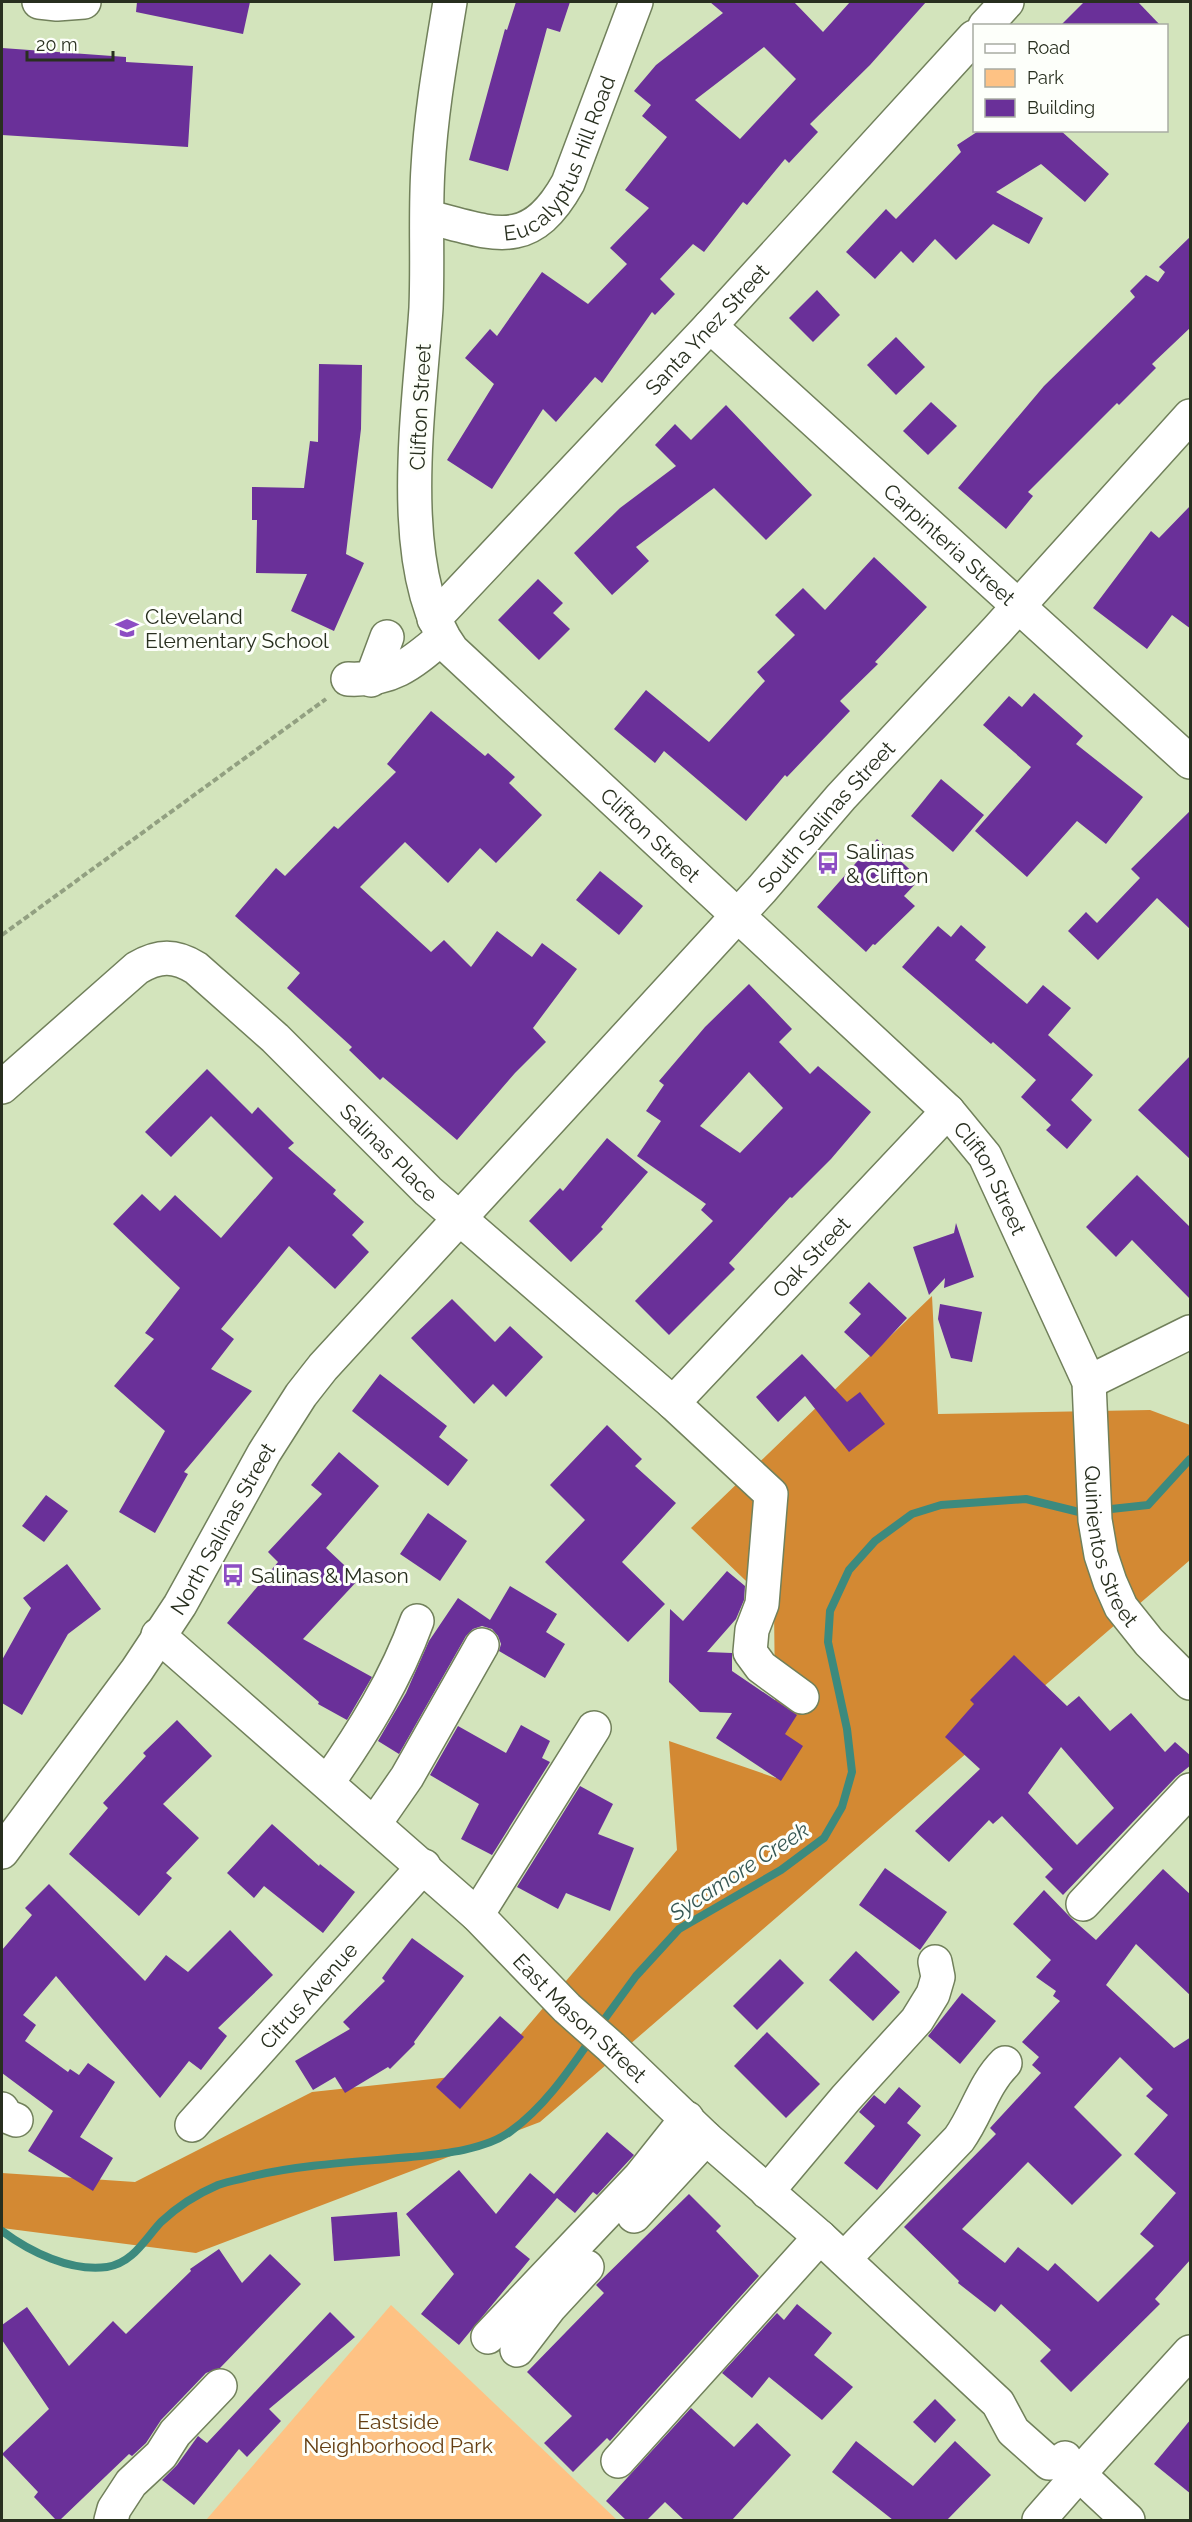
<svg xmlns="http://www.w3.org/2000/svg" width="1192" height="2522" viewBox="0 0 1192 2522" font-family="Raleway,sans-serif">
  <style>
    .green { fill: #fec284 }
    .forest { fill: #d38933 }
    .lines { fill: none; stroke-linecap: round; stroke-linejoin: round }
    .stream { stroke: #3c8a7e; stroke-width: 8 }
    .building { fill: #6a3099; fill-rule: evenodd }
    .minor-casing { stroke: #71805b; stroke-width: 36 }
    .major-casing { stroke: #71805b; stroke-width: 36 }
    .path { stroke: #92a081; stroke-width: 4; stroke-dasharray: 6 3; stroke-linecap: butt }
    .minor { stroke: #fff; stroke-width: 33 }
    .major { stroke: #fff; stroke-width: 33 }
    .labels { text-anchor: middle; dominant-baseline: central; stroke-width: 6; stroke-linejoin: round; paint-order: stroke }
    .street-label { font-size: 21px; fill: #282f1f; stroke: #fdfffa }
    .poi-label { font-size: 21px; fill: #282f1f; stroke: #fdfffa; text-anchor: start }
    .park-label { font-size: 21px; fill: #643e11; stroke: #fdfffa }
    .water-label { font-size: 22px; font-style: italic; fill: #375854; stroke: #fdfffa }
  </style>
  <rect width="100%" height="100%" fill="#d3e4bc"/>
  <!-- green -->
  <polygon class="green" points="391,2305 617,2520 206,2520"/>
  <!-- forest -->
  <polygon class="forest" points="932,1296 938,1414 1150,1410 1190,1425 1190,1560 540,2122 196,2253 2,2228 2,2173 135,2182 312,2092 488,2073 677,1850 669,1741 776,1778 774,1608 691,1528"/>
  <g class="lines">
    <!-- stream -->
    <g class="stream">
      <polyline points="1102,1510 1148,1505 1190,1459"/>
      <polyline points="598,2028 636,1976 679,1929 781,1870 824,1838 842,1807 852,1772 847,1729 828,1642 830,1611 849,1570 875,1541 912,1514 941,1505 1026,1499 1079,1512 1089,1511"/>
      <path d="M2,2231C30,2252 71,2272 107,2267C133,2263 145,2239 161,2222C178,2206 197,2194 218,2185C229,2181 242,2179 253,2176C305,2164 358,2162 411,2157C442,2154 486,2150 511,2131C544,2107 568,2072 591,2039"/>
    </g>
  </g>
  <!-- building -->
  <g class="building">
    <polygon points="137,2 250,2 243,34 136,12"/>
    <polygon points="516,2 570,2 560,32 547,28 508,171 469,160 505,29 507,30"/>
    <path d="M710,2H794L823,32L850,2H926L870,65L810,124L818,132L789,163L785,159L747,205L743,202L704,252L693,244L660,279L675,294L655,315L652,312L602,383L595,377L556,422L543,409L492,489L447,460L494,384L465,358L490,329L497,336L542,272L588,304L627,264L610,248L649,208L625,190L667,137L642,116L651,105L634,91L656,65L723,13ZM764,47L796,79L740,139L695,100Z"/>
    <polygon points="1084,2 1138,2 1161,26 1060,26"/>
    <polygon points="2,48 126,57 126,62 193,66 188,147 2,135"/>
    <polygon points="980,130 1060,130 1109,174 1085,202 1041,164 996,192 1043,218 1029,244 993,224 956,260 935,239 913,263 901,251 875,279 846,252 886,209 896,219 961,152 957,145"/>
    <polygon points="1191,236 1191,327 1152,364 1156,368 1119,405 1117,403 1028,492 1033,496 1006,529 958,488 1044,386 1135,297 1130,291 1146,275 1158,282 1165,272 1159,267"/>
    <polygon points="817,290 840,315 813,342 789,318"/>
    <polygon points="896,337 925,367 896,395 867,365"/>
    <polygon points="319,364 362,365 361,429 346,554 364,563 334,631 291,611 307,574 256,573 257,520 252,520 252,487 304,488 310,441 318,442"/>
    <polygon points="931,402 957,426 928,455 903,431"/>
    <polygon points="726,405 812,495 766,540 714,488 636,547 649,561 612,595 574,553 620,508 676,466 655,445 675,424 691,440"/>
    <polygon points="1191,505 1191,629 1172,615 1147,649 1093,608 1151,531 1159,538"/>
    <polygon points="874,557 927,607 875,662 878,664 840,701 850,711 787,777 785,775 746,821 664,751 655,763 614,729 646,690 709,742 765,681 757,672 795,635 775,615 803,588 825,610"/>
    <polygon points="538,579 563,603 553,613 570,629 539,660 498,620"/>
    <polygon points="1034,693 1083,736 1076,744 1143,797 1106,844 1077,821 1027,877 975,831 1031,767 983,725 1009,696 1022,707"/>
    <polygon points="431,711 485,756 488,753 515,777 509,783 542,815 496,863 480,848 448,883 405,842 360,887 431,952 444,940 471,967 497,931 532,957 542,943 577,969 533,1028 546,1042 515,1073 457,1140 383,1077 380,1080 349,1050 352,1047 287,988 300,973 235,916 276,868 285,876 334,826 338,829 396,772 387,764"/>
    <polygon points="941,779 984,815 953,852 911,816"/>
    <polygon points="1191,810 1191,930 1157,898 1098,960 1068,931 1086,912 1097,923 1140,878 1131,869"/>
    <polygon points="877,839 920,879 904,896 915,906 875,945 873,944 866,952 817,907"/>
    <polygon points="600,871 643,906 619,935 576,900"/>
    <polygon points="961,925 986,947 975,960 1027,1004 1043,985 1071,1008 1048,1035 1093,1075 1071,1100 1092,1120 1067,1149 1046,1130 1051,1125 1021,1097 1036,1080 993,1042 991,1044 902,967 938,926 951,937"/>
    <path d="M749,984L792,1029L779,1042L810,1074L818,1066L871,1112L831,1159L792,1198L790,1197L729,1263L735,1269L669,1335L635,1301L713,1221L701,1210L706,1204L637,1156L661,1121L646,1111L664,1085L659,1081L705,1027ZM749,1072L783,1108L740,1153L700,1126Z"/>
    <polygon points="1191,1055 1191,1160 1138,1110"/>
    <polygon points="207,1069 252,1114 258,1107 294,1143 288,1148 336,1190 333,1194 364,1222 352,1235 369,1252 335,1289 289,1246 221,1329 234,1339 211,1369 252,1391 184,1472 188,1474 155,1533 119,1512 165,1431 114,1386 154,1339 145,1333 180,1288 113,1224 142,1194 160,1211 175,1195 221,1238 273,1178 211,1116 171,1157 145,1132"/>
    <polygon points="607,1138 648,1172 601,1227 603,1229 571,1262 529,1221 560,1188 563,1191"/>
    <polygon points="1137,1175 1191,1228 1191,1300 1132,1240 1116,1257 1086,1227"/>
    <polygon points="956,1223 974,1277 944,1288 945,1278 929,1295 913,1247 954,1233"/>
    <polygon points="869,1282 907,1318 871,1357 844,1332 861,1314 849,1303"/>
    <polygon points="452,1299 495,1342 510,1326 543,1357 506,1397 493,1384 474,1404 411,1338"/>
    <polygon points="940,1304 982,1312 972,1362 951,1358 938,1319"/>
    <polygon points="802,1354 847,1402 860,1392 885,1424 849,1452 805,1396 778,1422 756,1397"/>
    <polygon points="380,1374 447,1426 439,1437 468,1460 448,1486 352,1411"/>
    <polygon points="607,1425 642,1459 635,1466 676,1503 622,1562 665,1604 628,1642 545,1562 585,1520 550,1485"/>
    <polygon points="339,1452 379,1486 326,1548 359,1579 303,1639 372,1677 347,1720 318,1704 319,1702 227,1623 278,1562 268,1552 322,1494 311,1485"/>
    <polygon points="46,1495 68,1511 44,1542 22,1526"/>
    <polygon points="428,1513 467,1541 440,1581 400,1554"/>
    <polygon points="67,1564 101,1609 68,1634 22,1715 2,1703 2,1660 31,1608 23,1598"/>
    <polygon points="727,1571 745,1586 744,1600 736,1619 707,1652 732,1653 732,1671 797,1715 785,1734 803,1746 781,1781 716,1738 732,1713 700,1712 669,1682 670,1609 683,1621"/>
    <polygon points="510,1586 557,1614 546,1632 565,1644 545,1678 499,1651 501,1644 498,1636 492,1629 482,1626 473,1629 466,1636 399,1754 378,1741 406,1693 429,1641 458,1598 490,1620"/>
    <path d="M1014,1655L1067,1706L1079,1696L1110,1731L1131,1713L1165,1752L1175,1742L1191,1756V1765L1176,1777L1063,1895L1045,1877L1053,1869L1002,1816L993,1824L989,1820L949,1862L915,1831L980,1769L945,1737L974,1704L970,1700ZM1061,1747L1114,1808L1077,1845L1028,1793Z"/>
    <polygon points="177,1720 212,1756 163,1804 199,1838 166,1873 172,1878 139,1916 69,1854 108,1808 103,1803 146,1756 143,1753"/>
    <polygon points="521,1725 550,1741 542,1758 550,1762 492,1855 461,1839 479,1804 430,1775 458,1726 506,1753"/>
    <polygon points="580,1786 613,1804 598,1834 634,1848 610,1911 566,1893 558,1909 517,1887"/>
    <polygon points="272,1824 319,1866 320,1864 355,1892 323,1933 264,1886 254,1898 227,1873"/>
    <polygon points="885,1868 947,1912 920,1950 859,1905"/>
    <path d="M1163,1869L1191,1895V1996L1136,1944L1106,1985L1174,2048L1191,2037V2259L1155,2299L1160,2304L1071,2392L1040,2361L1051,2350L1001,2304L995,2312L958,2283L959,2281L904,2227L996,2134L990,2128L1041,2073L1032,2065L1039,2057L1022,2042L1060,2001L1053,1996L1056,1991L1036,1977L1051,1960L1013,1924L1044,1890L1071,1918L1096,1940ZM1120,2057L1153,2089L1146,2096L1168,2115L1134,2154L1176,2193L1140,2234L1154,2246L1098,2302L1055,2263L1048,2271L1018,2247L1005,2263L962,2229L1028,2162L1072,2205L1122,2155L1074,2107Z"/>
    <polygon points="49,1884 145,1981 166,1955 188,1972 230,1930 273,1975 218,2028 227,2036 201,2070 189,2061 160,2098 56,1976 23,2015 36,2025 25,2041 68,2072 70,2069 79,2075 88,2063 115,2082 80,2137 113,2158 93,2191 28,2151 53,2111 2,2073 2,1950 32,1915 25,1908"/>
    <polygon points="412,1938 464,1976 414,2042 415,2044 390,2069 388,2067 345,2093 335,2077 313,2090 295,2061 350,2029 343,2022 385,1981 382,1978"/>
    <polygon points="856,1951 900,1992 873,2021 829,1980"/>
    <polygon points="780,1959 804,1983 757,2030 733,2006"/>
    <polygon points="962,1993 996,2021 960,2064 928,2036"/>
    <polygon points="500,2016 524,2037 460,2109 436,2087"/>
    <polygon points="767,2032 820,2084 786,2118 734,2066"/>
    <polygon points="899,2087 921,2106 907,2123 921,2135 877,2190 844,2163 875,2126 859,2112 874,2095 885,2104"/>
    <polygon points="607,2132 634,2155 597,2195 593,2192 575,2213 557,2198 515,2247 530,2259 459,2345 421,2314 454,2274 406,2214 459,2170 496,2214 530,2173 554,2194"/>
    <polygon points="689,2194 721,2226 716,2231 759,2276 610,2441 607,2438 573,2472 544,2443 572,2416 527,2372 604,2293 596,2285"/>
    <polygon points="397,2212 400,2256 334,2261 331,2217"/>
    <polygon points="219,2249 242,2283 270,2254 301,2284 220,2368 206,2373 161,2420 146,2443 132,2456 129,2454 60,2520 56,2520 34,2497 38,2492 2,2454 49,2409 2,2340 2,2325 27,2307 69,2366 113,2321 126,2334 191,2271 190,2269"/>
    <polygon points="797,2304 832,2333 814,2355 853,2387 822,2420 769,2377 752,2398 722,2373 777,2313 784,2320"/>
    <polygon points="330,2312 355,2337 269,2409 281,2421 247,2457 239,2449 194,2505 162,2480 177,2465 198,2436 207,2443"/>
    <polygon points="935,2399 956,2420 935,2443 913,2422"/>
    <polygon points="691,2408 734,2447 757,2423 791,2455 732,2520 684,2520 665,2502 647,2520 626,2520 606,2501"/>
    <polygon points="1191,2419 1191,2494 1154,2464"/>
    <polygon points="856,2441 913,2486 955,2441 991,2475 947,2520 893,2520 832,2472"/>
  </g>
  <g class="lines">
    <!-- minor casing -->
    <g class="minor-casing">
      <g id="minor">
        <polyline points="39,2 57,4 84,2"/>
        <path id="s1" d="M450,2C441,57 431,112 428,168C425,214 428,261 426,308C420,404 393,570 452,650L948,1111L985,1156L1089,1382L1095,1520L1101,1555L1110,1582L1121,1607L1149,1642L1190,1683"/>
        <polyline points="985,26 1007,2"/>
        <path id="s2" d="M428,217C493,233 529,253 568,183L636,2"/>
        <path id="s3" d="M710,326L1190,762"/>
        <path id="s4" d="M434,619L710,326L974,37"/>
        <path d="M348,679C392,681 411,664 443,637"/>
        <polyline points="371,680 387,637"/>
        <path id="s5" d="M2,1087L137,968C159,955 175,955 196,968L275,1038L428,1191L673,1403L771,1494L762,1604L752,1630L750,1652L761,1667L802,1697"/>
        <polyline points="1089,1382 1190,1332"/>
        <path id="s6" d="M673,1403L948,1111"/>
        <path id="s7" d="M158,1635L477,1915L567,2008L611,2047L706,2138L820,2237L998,2403L1013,2431L1049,2463L1066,2462"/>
        <path d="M328,1782C363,1732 396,1679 417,1621"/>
        <polyline points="375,1823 407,1777 482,1645"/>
        <polyline points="1083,1904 1190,1790"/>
        <polyline points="477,1915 594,1728"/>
        <polyline points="2,2109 6,2116 16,2120"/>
        <path id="s8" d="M192,2125L424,1866"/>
        <polyline points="767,2192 846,2098 917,2020 933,1994 938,1977 935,1962"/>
        <polyline points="634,2216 706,2138"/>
        <path d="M844,2259L959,2139C977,2114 983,2085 1005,2063"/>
        <polyline points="488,2337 640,2177 687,2118"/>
        <polyline points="517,2350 550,2307 587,2267"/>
        <polyline points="1065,2458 1066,2462 1128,2520"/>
        <polyline points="618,2461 820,2237"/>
        <polyline points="111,2520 114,2509 131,2483 161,2455 175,2433 220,2386"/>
        <polyline points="1039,2520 1095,2456 1190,2352"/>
      </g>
    </g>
    <!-- major casing -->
    <g class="major-casing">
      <g id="major">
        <path id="s9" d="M2,1852L137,1670L180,1605L264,1453L301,1395L323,1367L762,889L841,797L997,630L1190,416"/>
      </g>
    </g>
    <!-- path -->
    <polyline class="path" points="2,935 326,699"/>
    <!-- minor -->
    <use href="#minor" class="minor"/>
    <!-- major -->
    <use href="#major" class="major"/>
  </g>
  <!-- icons -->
  <defs>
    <g id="school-bare" transform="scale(1.8)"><path d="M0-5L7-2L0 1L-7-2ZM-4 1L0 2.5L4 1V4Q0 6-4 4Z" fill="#8c4dc3" stroke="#fdfffa" stroke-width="2.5" paint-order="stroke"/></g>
    <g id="bus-bare" transform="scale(1.8)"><path d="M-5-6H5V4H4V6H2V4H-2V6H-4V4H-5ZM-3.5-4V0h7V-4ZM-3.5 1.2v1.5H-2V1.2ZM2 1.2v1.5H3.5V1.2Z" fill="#8c4dc3" stroke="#fdfffa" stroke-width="2.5" paint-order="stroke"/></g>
  </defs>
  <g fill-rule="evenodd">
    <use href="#school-bare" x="127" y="628"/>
    <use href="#bus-bare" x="828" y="863"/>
    <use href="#bus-bare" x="233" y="1575"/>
  </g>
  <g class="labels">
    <!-- street labels -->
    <g class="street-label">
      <text stroke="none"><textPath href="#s2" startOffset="177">Eucalyptus Hill Road</textPath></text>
      <text stroke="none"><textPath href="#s4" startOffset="398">Santa Ynez Street</textPath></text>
      <text transform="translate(420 407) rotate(-87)">Clifton Street</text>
      <text stroke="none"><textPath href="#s3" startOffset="324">Carpinteria Street</textPath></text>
      <text stroke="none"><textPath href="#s9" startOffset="1328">South Salinas Street</textPath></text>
      <text stroke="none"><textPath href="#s1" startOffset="928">Clifton Street</textPath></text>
      <text stroke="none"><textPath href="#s5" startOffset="510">Salinas Place</textPath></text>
      <text stroke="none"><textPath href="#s1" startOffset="1414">Clifton Street</textPath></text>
      <text stroke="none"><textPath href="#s6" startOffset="201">Oak Street</textPath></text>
      <text stroke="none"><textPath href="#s9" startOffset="392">North Salinas Street</textPath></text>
      <text stroke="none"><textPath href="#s1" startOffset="1808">Quinientos Street</textPath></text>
      <text stroke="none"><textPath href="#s8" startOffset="174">Citrus Avenue</textPath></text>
      <text stroke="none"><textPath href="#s7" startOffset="570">East Mason Street</textPath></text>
    </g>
    <!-- poi labels -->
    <g class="poi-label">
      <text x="145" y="616">Cleveland<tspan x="145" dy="24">Elementary School</tspan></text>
      <text x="846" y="851">Salinas<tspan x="846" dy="24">&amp; Clifton</tspan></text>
      <text x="251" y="1575">Salinas &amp; Mason</text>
    </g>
    <!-- park labels -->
    <g class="park-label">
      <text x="398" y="2421">Eastside<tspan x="398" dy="24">Neighborhood Park</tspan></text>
    </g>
    <!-- water labels -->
    <g class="water-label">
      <text transform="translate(739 1871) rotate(-33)">Sycamore Creek</text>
    </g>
  </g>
  <!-- border -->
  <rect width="1192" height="2522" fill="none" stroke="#282f1f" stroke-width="6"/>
  <!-- legend -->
  <rect x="973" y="24" width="195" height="108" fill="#fdfffa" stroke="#a8aca2" stroke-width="1.5"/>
  <rect x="985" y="44" width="30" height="9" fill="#ffffff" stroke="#a8aca2" stroke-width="1.5"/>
  <text x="1027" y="54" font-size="18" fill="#282f1f">Road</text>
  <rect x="985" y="69" width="30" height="18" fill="#fec284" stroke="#a8aca2" stroke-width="1.5"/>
  <text x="1027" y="84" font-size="18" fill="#282f1f">Park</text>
  <rect x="985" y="99" width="30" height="18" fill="#6a3099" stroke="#a8aca2" stroke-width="1.5"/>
  <text x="1027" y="114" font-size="18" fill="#282f1f">Building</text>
  <!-- scale -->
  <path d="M27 51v9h86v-9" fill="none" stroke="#282f1f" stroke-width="3"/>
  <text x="36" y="51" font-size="18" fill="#282f1f" stroke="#fdfffa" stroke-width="4.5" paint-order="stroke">20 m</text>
</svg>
